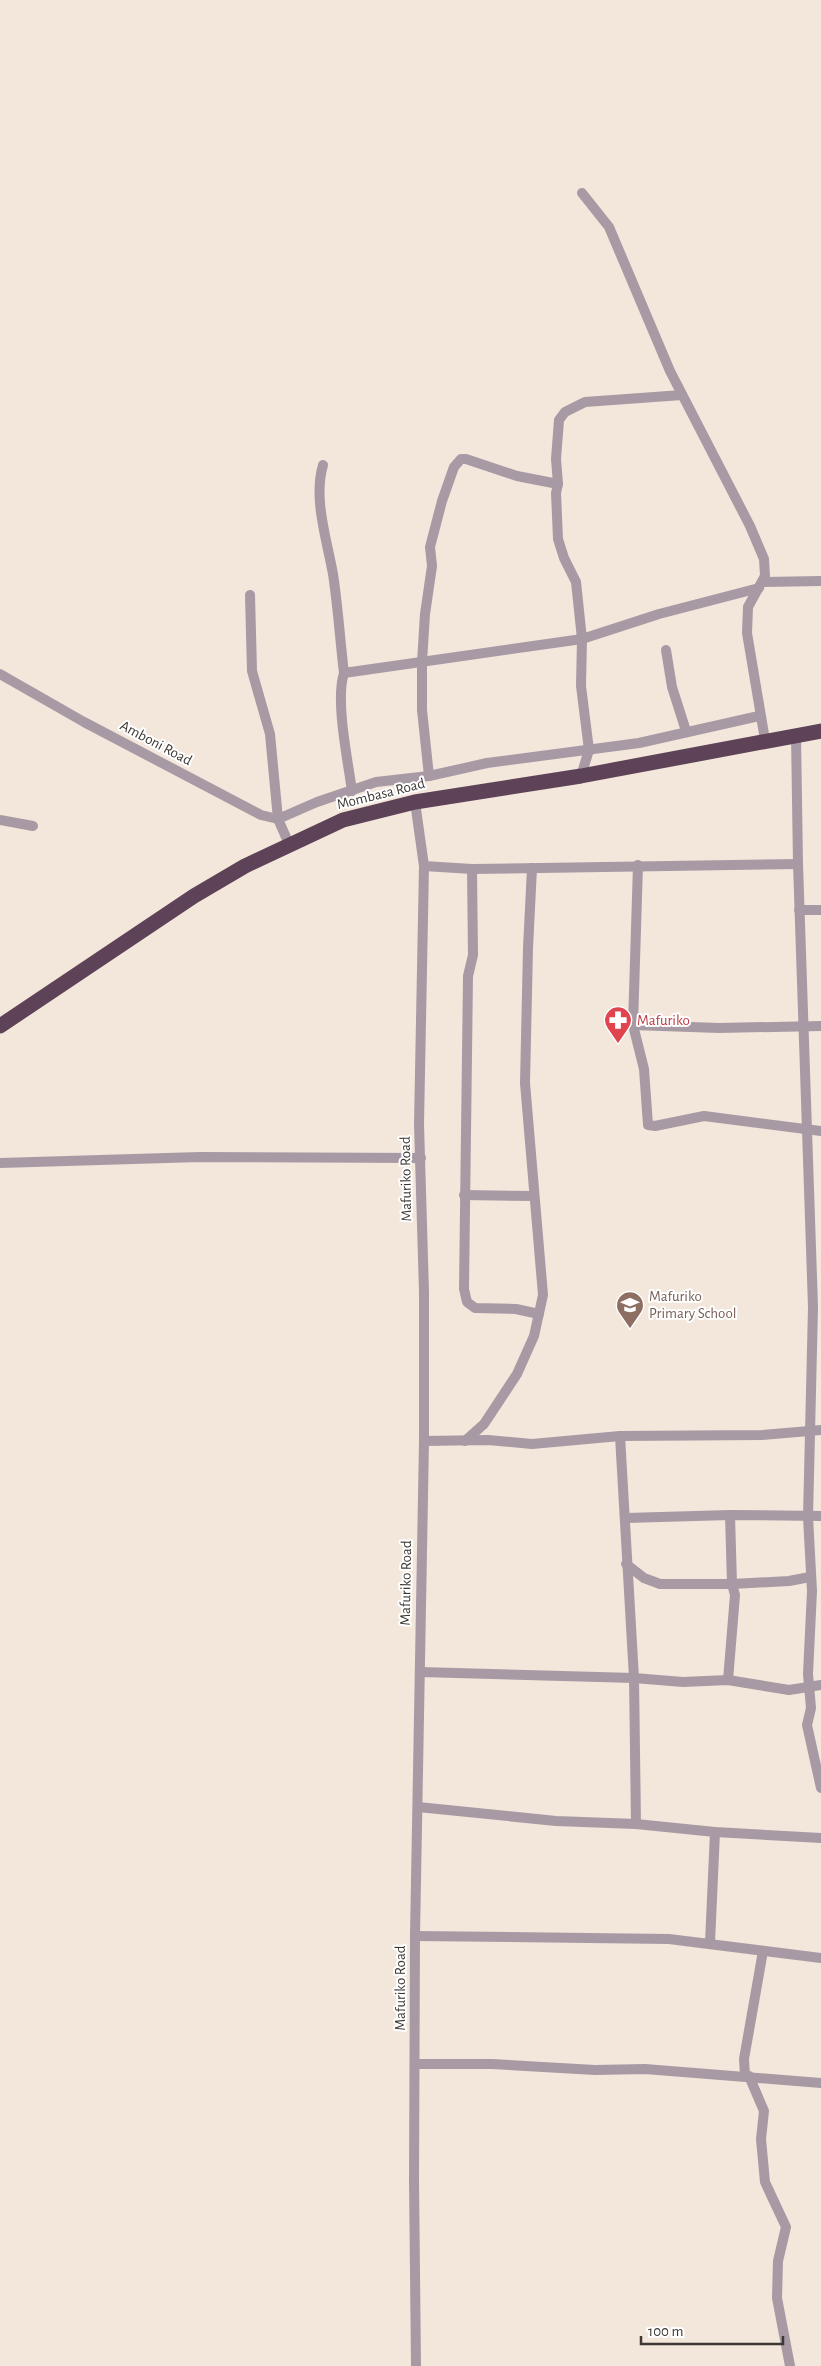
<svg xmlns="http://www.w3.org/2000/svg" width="821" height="2366" viewBox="0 0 821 2366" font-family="'Alegreya Sans',sans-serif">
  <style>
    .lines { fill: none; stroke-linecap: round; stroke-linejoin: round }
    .minor { stroke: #a89aa4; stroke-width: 10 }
    .highway { stroke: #5e4257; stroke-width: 15 }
    .labels { text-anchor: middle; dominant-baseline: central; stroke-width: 4; stroke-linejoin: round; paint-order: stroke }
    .street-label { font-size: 15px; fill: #3d3834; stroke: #fff }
    .health-label { font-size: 15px; fill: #be3a42; stroke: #fff; text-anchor: start }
    .education-label { font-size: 15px; fill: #785e54; stroke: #fff; text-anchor: start }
  </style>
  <rect width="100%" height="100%" fill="#f3e6db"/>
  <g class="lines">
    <!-- minor -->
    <g class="minor">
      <polyline points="582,193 609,227 670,371 750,526 764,559 765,576 748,607 747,633 765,740"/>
      <path d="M323,465C313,499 327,540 333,574C338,607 340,640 344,673C335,700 348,761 352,791"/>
      <polyline points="764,582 821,581"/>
      <polyline points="250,595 252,671 270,734 278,819 317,802 376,782 429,776 487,763 639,743 759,716"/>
      <polyline points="666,650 672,687 686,731"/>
      <polyline points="344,673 582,639 659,614 759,588"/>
      <polyline points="0,674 84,722 261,815 278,819 289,844"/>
      <polyline points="796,735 798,864 813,1307 808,1517 812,1591 808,1674 811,1708 807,1725 821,1788"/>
      <polyline points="429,776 422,710 422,662 425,614 432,566 430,547 442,501 454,467 461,459 466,459 517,476 558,484"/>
      <polyline points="581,776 589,750 581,686 582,639 576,582 564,558 558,539 556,493 558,484 556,459 559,420 565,412 585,402 682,395"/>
      <polyline points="415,802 424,866 419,1124 424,1292 424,1441 415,1936 414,2180 416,2366"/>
      <polyline points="0,820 33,826"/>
      <polyline points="638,865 633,1025 644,1069 648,1125 655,1126 704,1116 821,1131"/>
      <polyline points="424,866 472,869 798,864"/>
      <polyline points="472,869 473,955 468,976 464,1289 467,1302 475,1308 516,1309 539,1314"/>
      <polyline points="799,910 821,910"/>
      <polyline points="633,1025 719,1028 821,1026"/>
      <polyline points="0,1163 200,1157 421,1158"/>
      <polyline points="464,1195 534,1196"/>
      <polyline points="620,1436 634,1678 636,1824"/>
      <polyline points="424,1441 488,1440 532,1444 620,1436 762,1435 821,1430"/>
      <polyline points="465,1441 484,1424 517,1374 534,1336 543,1295 525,1083 528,948 532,868"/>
      <polyline points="626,1518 730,1515 821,1516"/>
      <polyline points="626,1564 644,1578 660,1584 732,1584 789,1581 810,1577"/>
      <polyline points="420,1672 634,1678 683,1682 728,1680 789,1690 821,1685"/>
      <polyline points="728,1680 735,1595 732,1584 730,1515"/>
      <polyline points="418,1807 556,1821 636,1824 715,1832 821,1838"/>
      <polyline points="415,1936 669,1939 821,1958"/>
      <polyline points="710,1943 715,1832"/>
      <polyline points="415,2064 492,2064 595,2070 645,2069 821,2083"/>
      <polyline points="745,2076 744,2059 763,1951"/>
      <polyline points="749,2076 764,2111 761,2139 765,2182 786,2227 778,2261 777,2298 790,2366"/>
    </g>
    <!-- highway -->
    <polyline class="highway" points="0,1026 194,896 245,866 343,820 415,802 581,776 821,731"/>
  </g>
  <!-- icons -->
  <defs>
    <g id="pharmacy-pin" transform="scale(1.4375)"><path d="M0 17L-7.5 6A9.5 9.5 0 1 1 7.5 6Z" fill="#e0444e" stroke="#fff"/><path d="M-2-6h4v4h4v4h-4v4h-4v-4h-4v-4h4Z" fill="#fff"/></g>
    <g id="school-pin" transform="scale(1.4375)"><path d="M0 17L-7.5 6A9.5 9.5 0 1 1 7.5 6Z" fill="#8d6e63" stroke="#fff"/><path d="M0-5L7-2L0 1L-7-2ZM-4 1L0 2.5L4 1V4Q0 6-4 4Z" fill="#fff"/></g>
  </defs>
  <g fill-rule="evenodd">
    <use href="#pharmacy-pin" x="618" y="1020"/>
    <use href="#school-pin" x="630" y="1305"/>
  </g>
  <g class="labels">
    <!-- street labels -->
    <g class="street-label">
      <text transform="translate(156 743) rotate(28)">Amboni Road</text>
      <text transform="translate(381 794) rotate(-14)">Mombasa Road</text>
      <text transform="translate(406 1179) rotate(-91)">Mafuriko Road</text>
      <text transform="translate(406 1583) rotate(-89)">Mafuriko Road</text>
      <text transform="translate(400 1988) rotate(-90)">Mafuriko Road</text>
    </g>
    <!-- health labels -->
    <g class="health-label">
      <text x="637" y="1020">Mafuriko</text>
    </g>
    <!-- education labels -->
    <g class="education-label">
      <text x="649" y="1296">Mafuriko<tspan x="649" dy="17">Primary School</tspan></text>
    </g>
  </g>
  <!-- scale -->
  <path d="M641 2336v8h142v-8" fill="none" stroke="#3d3834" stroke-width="2.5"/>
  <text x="648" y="2336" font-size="15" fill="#3d3834" stroke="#ffffff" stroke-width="4" paint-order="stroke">100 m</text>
</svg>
